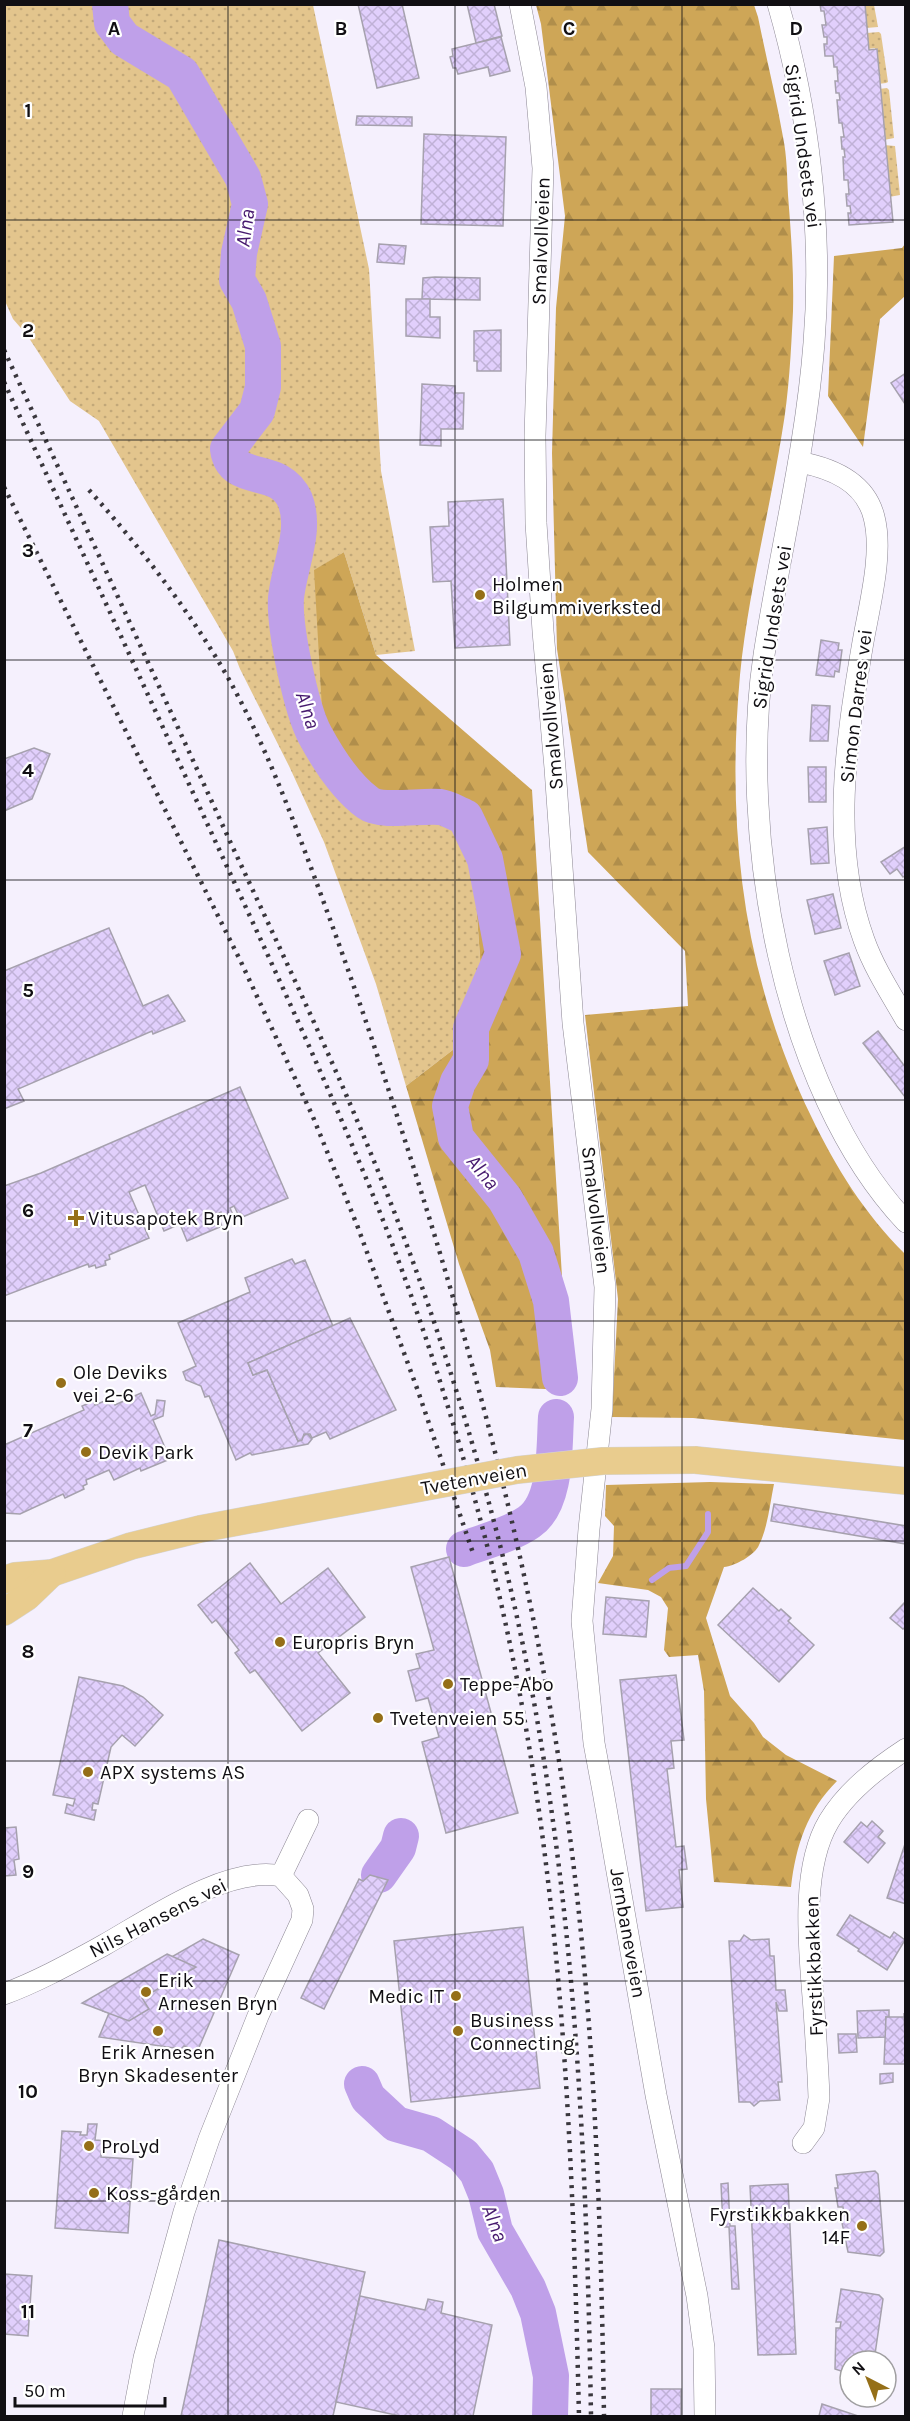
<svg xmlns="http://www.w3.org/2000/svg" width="910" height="2421" viewBox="0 0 910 2421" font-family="Karla,sans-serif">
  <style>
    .grass { fill: url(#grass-dots) }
    .forest { fill: url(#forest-firs) }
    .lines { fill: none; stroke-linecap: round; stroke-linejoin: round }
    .stream { stroke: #bfa0e9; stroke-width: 6 }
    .river { stroke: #bfa0e9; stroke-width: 36 }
    .building { fill: url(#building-cross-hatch); stroke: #a6a1ae; stroke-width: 1.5 }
    .minor-casing { stroke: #8b8692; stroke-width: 22 }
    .major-casing { stroke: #d4d4d5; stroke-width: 28 }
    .minor { stroke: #fff; stroke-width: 21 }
    .major { stroke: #e9cc8e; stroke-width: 27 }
    .rail { stroke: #3a373d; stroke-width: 4.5; stroke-dasharray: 3 6; stroke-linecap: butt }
    .major-bridge-casing { stroke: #d4d4d5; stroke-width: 28; stroke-linecap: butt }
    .major-bridge { stroke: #e9cc8e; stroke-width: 27 }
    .grid { fill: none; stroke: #110f13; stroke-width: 1.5; stroke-opacity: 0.55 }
    .poi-dot { fill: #956f18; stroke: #fff; stroke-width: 2 }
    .labels { text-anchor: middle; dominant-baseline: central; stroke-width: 4.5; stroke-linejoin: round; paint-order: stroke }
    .street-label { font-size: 20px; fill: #110f13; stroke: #fff }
    .poi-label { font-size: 20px; fill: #110f13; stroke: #fff; text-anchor: start }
    .water-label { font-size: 21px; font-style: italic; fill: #46196e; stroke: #fff }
    .grid-label { font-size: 20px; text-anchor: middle; font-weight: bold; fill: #110f13; stroke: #fff; stroke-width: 4.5; stroke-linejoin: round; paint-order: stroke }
  </style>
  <defs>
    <pattern id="grass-dots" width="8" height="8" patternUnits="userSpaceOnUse" patternTransform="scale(1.5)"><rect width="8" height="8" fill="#e3c58d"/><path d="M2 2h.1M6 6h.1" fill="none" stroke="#c2a879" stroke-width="1.8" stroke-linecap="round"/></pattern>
    <pattern id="forest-firs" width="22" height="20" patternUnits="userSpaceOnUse" patternTransform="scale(1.5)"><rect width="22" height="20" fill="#cea657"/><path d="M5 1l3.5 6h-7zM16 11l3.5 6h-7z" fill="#b08e4b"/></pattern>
    <pattern id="building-cross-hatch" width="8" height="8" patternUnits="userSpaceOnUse" patternTransform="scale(1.5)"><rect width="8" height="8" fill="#e1cffc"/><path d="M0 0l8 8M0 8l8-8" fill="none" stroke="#c0b1d7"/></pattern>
  </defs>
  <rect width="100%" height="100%" fill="#f5f0fd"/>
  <!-- grass -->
  <g class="grass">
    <polygon points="5,5 313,5 369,269 381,471 415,651 376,655 344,552 315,570 371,810 450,813 473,863 481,970 467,1039 406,1086 376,984 324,842 289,766 240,669 233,651 99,421 70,401 27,335 13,319 5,301"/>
    <polygon points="864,5 874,5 878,27 866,28"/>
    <polygon points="879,32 881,34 888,82 886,83 878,84 875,48 868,49 867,33"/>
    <polygon points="887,88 889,90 894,138 884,140 879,89"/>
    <polygon points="884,145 895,146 900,195 889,197"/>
  </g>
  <!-- forest -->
  <g class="forest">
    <path d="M536,5H754L758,17C766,57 776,97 783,137C787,156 787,176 788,195C791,233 794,272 793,311C791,351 789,394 782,433C769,514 748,594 740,675C726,829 743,976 811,1116C836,1168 864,1213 905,1254V1440L693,1418L612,1417L618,1299L585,1015L688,1006L685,951L588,852L557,649L552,453L556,308L565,216L541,24Z"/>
    <polygon points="905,244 905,296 880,319 863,447 828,396 834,256 902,248"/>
    <polygon points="344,552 376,655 532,790 569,1390 496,1387 490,1350 459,1264 406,1086 467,1039 481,970 473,863 450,813 371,810 324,744 314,570"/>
    <path d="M710,1482L774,1484C770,1503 768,1527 759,1545C755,1555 735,1566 724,1567L706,1618L730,1696L754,1723L763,1737L786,1755L837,1781C807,1811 796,1845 791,1887L714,1882L706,1799L704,1691L698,1655L669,1657L664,1650L668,1608L661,1597L648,1590L598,1583L613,1556L614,1526L605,1516L606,1485Z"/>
  </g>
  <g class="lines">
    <!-- stream -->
    <polyline class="stream" points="652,1580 669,1568 686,1566 708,1532 708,1514"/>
    <!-- river -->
    <g class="river">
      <path d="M110,4L112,23L124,39L182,74L243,178L250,204L239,253L237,280L249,301L263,346V387L257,411L228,449C233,486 279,463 295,500C307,530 289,567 286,598C284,627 301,709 315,735C328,759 346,787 368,803C382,813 421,805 440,807C448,808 457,814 465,817L485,859L503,954L471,1028V1060L458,1082L450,1106L456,1138L505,1199L536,1253L551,1301L560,1378"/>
      <path d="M464,1549C483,1542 512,1534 529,1522C557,1503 554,1448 556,1417"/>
      <polyline points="379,1875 398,1848 401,1836"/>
      <polyline points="362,2084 368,2098 396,2124 431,2134 463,2155 477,2172 486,2194 495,2231 528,2288 538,2313 551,2376 550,2416"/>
    </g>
  </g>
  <!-- building -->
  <g class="building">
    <polygon points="358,4 402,4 419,78 377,88"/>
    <polygon points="467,4 494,4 502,36 476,43"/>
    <polygon points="820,4 865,4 869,50 877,49 893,222 849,225 848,213 851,213 850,206 847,206 846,194 849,194 848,180 844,180 843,157 845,157 844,149 842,149 841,137 844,137 842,123 839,123 837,100 840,100 839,93 836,93 835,81 838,81 837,67 834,67 833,56 825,56 824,44 827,44 827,37 824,37 822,25 826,25 824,11 821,11"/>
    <polygon points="501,37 510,71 490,76 488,67 458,74 456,68 453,68 450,57 453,56 452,49"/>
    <polygon points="357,116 412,117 412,126 356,125"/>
    <polygon points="424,134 506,137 503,226 421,224"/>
    <polygon points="379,244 406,246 404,264 377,262"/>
    <polygon points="435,277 480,278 480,300 422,299 423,278"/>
    <polygon points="406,299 430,299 430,317 440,317 440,338 406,336"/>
    <polygon points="501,330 501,371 477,371 477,361 474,361 474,331"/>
    <polygon points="906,373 906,404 905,404 891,383"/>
    <polygon points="422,384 455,386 455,393 464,393 463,429 441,429 441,446 420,445"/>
    <polygon points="503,499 510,645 455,648 451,581 433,582 430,527 449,526 448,502"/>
    <polygon points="821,640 839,643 838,650 842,650 839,672 835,671 834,677 816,675"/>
    <polygon points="812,705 830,706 828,741 810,741"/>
    <polygon points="34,748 50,754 32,799 4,811 4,759"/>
    <polygon points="808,767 826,767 826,802 809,802"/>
    <polygon points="827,827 829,863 811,864 808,829"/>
    <polygon points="906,846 906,875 903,877 897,869 890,874 881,862"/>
    <polygon points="833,894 841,928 815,934 807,900"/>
    <polygon points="109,928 143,1006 168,995 185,1021 153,1034 152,1031 18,1089 24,1101 4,1109 4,971"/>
    <polygon points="849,953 860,986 835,995 824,961"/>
    <polygon points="878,1031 906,1068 905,1097 863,1043"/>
    <polygon points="240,1087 288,1198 240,1218 234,1206 230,1208 233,1215 224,1219 221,1212 217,1214 222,1226 187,1241 180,1224 164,1231 145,1185 129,1192 149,1238 109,1255 110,1259 105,1261 106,1265 96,1268 95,1265 89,1267 88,1264 4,1296 4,1186 41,1173"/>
    <polygon points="292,1259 295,1264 305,1260 333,1326 248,1363 253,1375 267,1370 298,1441 307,1433 312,1439 308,1444 252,1455 250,1453 236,1460 209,1396 205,1397 201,1386 186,1380 183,1372 196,1366 178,1323 250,1292 245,1278"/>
    <polygon points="350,1318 396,1410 330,1439 326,1432 312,1438 310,1434 304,1434 302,1440 298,1441 267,1370 253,1375 248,1363"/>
    <polygon points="141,1393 151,1416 155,1414 157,1400 165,1401 163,1416 153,1420 170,1459 141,1471 140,1468 114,1480 109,1470 86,1480 87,1484 83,1486 84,1489 65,1498 63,1494 20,1514 4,1513 4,1445 84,1410 82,1406 93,1401 95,1405 112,1398 115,1405"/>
    <polygon points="774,1504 906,1526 906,1544 771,1521"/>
    <polygon points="449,1557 518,1813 446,1833 422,1742 439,1737 428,1698 416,1701 408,1671 420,1668 416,1654 434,1650 411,1567"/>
    <polygon points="250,1563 281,1604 328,1568 365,1617 318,1653 350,1693 302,1731 255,1670 250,1673 235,1653 239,1650 216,1620 212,1623 198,1605"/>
    <polygon points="753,1588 779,1611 781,1609 791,1618 788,1621 814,1645 779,1682 718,1625"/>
    <polygon points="606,1597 649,1601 646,1637 603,1634"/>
    <polygon points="906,1601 906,1627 903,1629 890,1618"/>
    <polygon points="676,1675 684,1740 671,1741 674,1768 667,1769 676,1847 684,1846 687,1869 679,1870 683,1907 646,1911 620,1680"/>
    <polygon points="79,1677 123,1686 143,1697 163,1715 135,1746 122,1735 111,1747 98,1804 93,1803 92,1810 96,1810 94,1820 65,1813 67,1804 73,1806 75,1799 53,1795"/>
    <polygon points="872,1821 883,1831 878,1837 885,1843 868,1863 844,1842 861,1822 867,1827"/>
    <polygon points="16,1827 19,1859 14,1860 16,1875 4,1876 4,1828"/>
    <polygon points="906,1841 906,1904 887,1898"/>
    <polygon points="370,1875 388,1880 324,2009 301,1998 359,1879 363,1881"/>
    <polygon points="850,1915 890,1938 894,1932 905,1940 887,1970 858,1951 859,1949 837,1935"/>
    <polygon points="523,1927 540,2088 411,2102 394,1941"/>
    <polygon points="744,1935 751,1940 769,1939 770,1956 774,1956 776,1990 785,1990 787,2011 779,2011 776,2002 782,2082 778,2082 780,2100 760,2101 754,2106 750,2102 739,2102 729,1941 740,1941"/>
    <polygon points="203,1939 239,1955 197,2052 184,2046 181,2049 99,2037 109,2013 103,2011 110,1992"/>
    <polygon points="167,1954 196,1967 142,1998 149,2009 129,2021 82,2003"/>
    <polygon points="889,2010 889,2017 886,2017 886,2037 858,2038 857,2011"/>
    <polygon points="904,2013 906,2064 884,2064 886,2017 904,2017"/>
    <polygon points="838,2034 856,2034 857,2052 839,2053"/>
    <polygon points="893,2073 893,2082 880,2084 880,2074"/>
    <polygon points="88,2124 97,2124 95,2140 107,2141 106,2152 101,2151 101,2157 133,2159 128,2233 55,2228 62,2131 81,2132 80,2135 87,2135"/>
    <polygon points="875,2171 878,2174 884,2252 880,2256 848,2252 840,2213 844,2213 843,2207 838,2207 835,2188 838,2188 836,2175"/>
    <polygon points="728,2183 730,2226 735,2226 739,2289 732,2289 729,2227 723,2227 721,2184"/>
    <polygon points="788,2184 796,2354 758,2355 750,2186"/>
    <polygon points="219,2240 365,2272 333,2416 181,2416"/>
    <polygon points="4,2274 32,2276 28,2336 4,2334"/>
    <polygon points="841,2289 879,2295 883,2299 874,2361 850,2361 850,2374 835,2369 836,2328 840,2328 841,2322 836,2322"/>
    <polygon points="360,2296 425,2310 428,2299 443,2302 441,2313 492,2325 473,2416 400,2416 336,2402"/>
    <rect x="651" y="2389" width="30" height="27"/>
    <polygon points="822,2404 858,2416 859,2416 819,2416"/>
  </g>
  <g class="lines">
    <!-- minor casing -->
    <g class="minor-casing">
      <g id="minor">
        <polyline points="520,4 536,87 543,168 535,436 536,523 543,631 555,768 573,1023 605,1287 602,1409 589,1529 582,1621 594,1743 603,1791 656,2095 697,2296 704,2348 705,2416"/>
        <path d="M778,4C809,111 823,232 814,343C806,448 780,551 764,655C738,831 781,1089 906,1222"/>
        <path d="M799,462C831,468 865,481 874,517C884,555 868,610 862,648C846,742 830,847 864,940C874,968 891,994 906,1020"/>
        <polyline points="281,1876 308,1820"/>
        <path d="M4,1994C39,1981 71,1963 104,1945C150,1919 227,1865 281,1876L298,1895L303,1909L302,1920L258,2016L209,2139L184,2212L144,2358L133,2416"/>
        <path d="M803,2143L814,2128L819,2098C818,2068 816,2040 814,2010C810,1954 799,1871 829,1821C847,1791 877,1768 906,1749"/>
      </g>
    </g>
    <!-- major casing -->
    <g class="major-casing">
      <g id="major">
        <polyline points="695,1460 906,1481"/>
        <polyline points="4,1580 15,1576 52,1573 131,1546 200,1529"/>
        <polyline points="4,1612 27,1597 52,1573"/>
      </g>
    </g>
    <!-- minor -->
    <use href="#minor" class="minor"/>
    <!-- major -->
    <use href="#major" class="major"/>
    <!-- rail -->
    <g class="rail">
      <path d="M4,350C79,512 154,675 228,837C280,949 334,1061 380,1176C425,1287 462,1402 493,1518C571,1811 586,2114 591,2416"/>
      <path d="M4,382C79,545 154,708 229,871C280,981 331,1092 377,1205C422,1318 459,1435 489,1553C561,1839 572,2123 579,2416"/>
      <polyline points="4,487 241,962 313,1117 357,1225 418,1391 474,1556"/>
      <path d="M89,490C139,546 185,605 223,669C259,731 285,798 310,865C336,935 361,1005 384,1076C466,1324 536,1577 570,1837C595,2029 601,2223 604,2416"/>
    </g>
    <!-- major-bridge casing -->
    <g class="major-bridge-casing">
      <polyline id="major-bridge" points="200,1529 517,1470 603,1461 695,1460"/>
    </g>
    <!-- major-bridge -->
    <use href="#major-bridge" class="major-bridge"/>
  </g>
  <!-- grid -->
  <path class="grid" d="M228,4V2416M455,4V2416M682,4V2416M4,220H906M4,440H906M4,660H906M4,880H906M4,1100H906M4,1321H906M4,1541H906M4,1761H906M4,1981H906M4,2201H906"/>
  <!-- markers -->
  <g class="poi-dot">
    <circle cx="480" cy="595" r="6"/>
    <path d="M73 1209h6v6h6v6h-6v6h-6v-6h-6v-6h6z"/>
    <circle cx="61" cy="1383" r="6"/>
    <circle cx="86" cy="1452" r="6"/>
    <circle cx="280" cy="1642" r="6"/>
    <circle cx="448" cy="1684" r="6"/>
    <circle cx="378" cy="1718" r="6"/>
    <circle cx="88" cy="1772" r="6"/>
    <circle cx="146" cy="1992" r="6"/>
    <circle cx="456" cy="1996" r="6"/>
    <circle cx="158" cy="2031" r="6"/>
    <circle cx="458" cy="2031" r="6"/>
    <circle cx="89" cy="2146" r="6"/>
    <circle cx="94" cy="2193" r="6"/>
    <circle cx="862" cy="2226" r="6"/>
  </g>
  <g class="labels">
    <!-- street labels -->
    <g class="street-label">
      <text transform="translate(803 146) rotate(82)">Sigrid Undsets vei</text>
      <text transform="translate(541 241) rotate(-88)">Smalvollveien</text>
      <text transform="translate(772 627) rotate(-81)">Sigrid Undsets vei</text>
      <text transform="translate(856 706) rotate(-83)">Simon Darres vei</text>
      <text transform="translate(551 726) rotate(-95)">Smalvollveien</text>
      <text transform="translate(596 1210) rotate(83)">Smalvollveien</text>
      <text transform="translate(474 1479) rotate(-10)">Tvetenveien</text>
      <text transform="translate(158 1918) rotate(-27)">Nils Hansens vei</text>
      <text transform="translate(628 1933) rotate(80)">Jernbaneveien</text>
      <text transform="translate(814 1966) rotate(-92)">Fyrstikkbakken</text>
    </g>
    <!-- poi labels -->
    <g class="poi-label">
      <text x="492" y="584">Holmen<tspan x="492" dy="23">Bilgummiverksted</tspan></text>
      <text x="88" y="1218">Vitusapotek Bryn</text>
      <text x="73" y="1372">Ole Deviks<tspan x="73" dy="23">vei 2-6</tspan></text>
      <text x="98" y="1452">Devik Park</text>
      <text x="292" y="1642">Europris Bryn</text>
      <text x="460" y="1684">Teppe-Abo</text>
      <text x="390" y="1718">Tvetenveien 55</text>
      <text x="100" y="1772">APX systems AS</text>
      <text x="158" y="1980">Erik<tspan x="158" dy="23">Arnesen Bryn</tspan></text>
      <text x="444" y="1996" text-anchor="end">Medic IT</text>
      <text x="470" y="2020">Business<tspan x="470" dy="23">Connecting</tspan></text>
      <text x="158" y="2052" text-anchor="middle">Erik Arnesen<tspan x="158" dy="23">Bryn Skadesenter</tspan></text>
      <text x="101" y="2146">ProLyd</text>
      <text x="106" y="2193">Koss-gården</text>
      <text x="850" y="2214" text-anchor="end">Fyrstikkbakken<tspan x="850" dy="23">14F</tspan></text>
    </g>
    <!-- water labels -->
    <g class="water-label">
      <text transform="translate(245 228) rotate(-82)">Alna</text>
      <text transform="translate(308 710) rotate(72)">Alna</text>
      <text transform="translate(483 1172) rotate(51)">Alna</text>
      <text transform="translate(495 2223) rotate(69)">Alna</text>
    </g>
  </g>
  <g class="grid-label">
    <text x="114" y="35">A</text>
    <text x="341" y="35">B</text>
    <text x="569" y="35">C</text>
    <text x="796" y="35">D</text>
    <text x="28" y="117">1</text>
    <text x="28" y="337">2</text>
    <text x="28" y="557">3</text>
    <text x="28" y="777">4</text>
    <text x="28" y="997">5</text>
    <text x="28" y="1217">6</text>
    <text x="28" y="1437">7</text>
    <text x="28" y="1658">8</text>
    <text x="28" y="1878">9</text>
    <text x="28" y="2098">10</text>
    <text x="28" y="2318">11</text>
  </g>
  <!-- border -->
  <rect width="910" height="2421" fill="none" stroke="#110f13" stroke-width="12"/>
  <!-- north arrow -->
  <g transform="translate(868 2379) rotate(318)"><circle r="28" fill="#ffffff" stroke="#a09fa1" stroke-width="1.5"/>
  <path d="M0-4.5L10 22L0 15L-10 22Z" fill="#956f18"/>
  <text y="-9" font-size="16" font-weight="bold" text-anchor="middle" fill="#110f13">N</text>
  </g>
  <!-- scale -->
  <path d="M15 2397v9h150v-9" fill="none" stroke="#110f13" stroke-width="3"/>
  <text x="24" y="2397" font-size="18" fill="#110f13" stroke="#ffffff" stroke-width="4.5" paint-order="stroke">50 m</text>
</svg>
